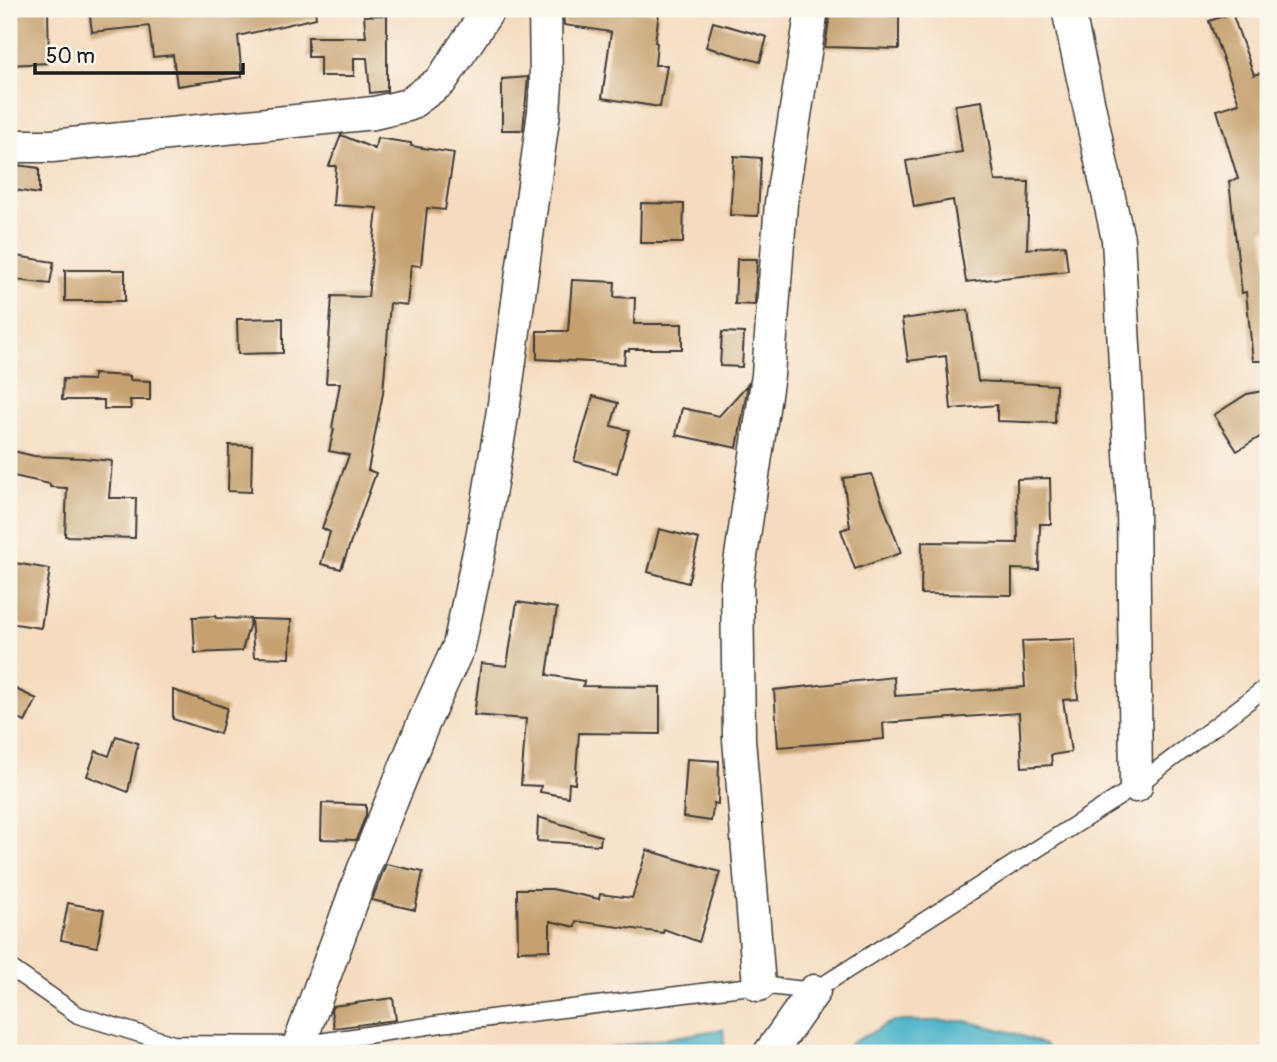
<svg xmlns="http://www.w3.org/2000/svg" width="1277" height="1062" viewBox="0 0 1277 1062" font-family="Pangolin,sans-serif">
  <style>
    .water { fill: #4bb4c9; stroke: #346872; stroke-width: 2 }
    .building { fill: #c6a16f }
    .lines { fill: none; stroke-linecap: round; stroke-linejoin: round }
    .service-casing { stroke: #3d3935; stroke-width: 19 }
    .minor-casing { stroke: #3d3935; stroke-width: 35 }
    .service { stroke: #fff; stroke-width: 16 }
    .minor { stroke: #fff; stroke-width: 32 }
  </style>
  <rect width="100%" height="100%" fill="#fbf7ec"/>
  <filter id="ink" filterUnits="userSpaceOnUse"><feTurbulence type="fractalNoise" baseFrequency=".0143" numOctaves="2"/><feDisplacementMap in="SourceGraphic" scale="14" xChannelSelector="R" yChannelSelector="G"/><feConvolveMatrix kernelMatrix="1 2 1 2 8 2 1 2 1" color-interpolation-filters="sRGB"/></filter>
  <filter id="wash" filterUnits="userSpaceOnUse"><feTurbulence type="fractalNoise" baseFrequency=".00686" numOctaves="4" result="noise"/><feDisplacementMap in="SourceGraphic" scale="28" xChannelSelector="R" yChannelSelector="G"/><feGaussianBlur stdDeviation="1.57" result="paint"/><feColorMatrix in="noise" values="0 0 0 0 0 0 0 0 0 0 0 0 0 0 0 0 0 1.4 0 .05"/><feComposite in="paint" operator="in"/></filter>
  <g filter="url(#wash)">
    <rect width="100%" height="100%" fill="#f5dcc0"/>
    <!-- water -->
    <g class="water">
      <polygon points="893,1021 966,1021 1014,1033 1045,1045 1052,1053 842,1053 850,1044"/>
      <polygon points="723,1029 725,1053 581,1053"/>
    </g>
    <g id="blocks">
      <!-- building -->
      <g class="building">
        <polygon points="24,9 48,9 49,63 9,65 9,12 24,11"/>
        <polygon points="89,9 315,9 316,18 238,36 242,77 177,86 173,55 153,57 149,26 92,32"/>
        <polygon points="563,9 628,9 659,13 655,42 657,43 655,65 667,65 660,107 602,98 611,32 564,25"/>
        <polygon points="1232,13 1254,75 1268,71 1268,228 1263,230 1268,271 1268,361 1253,361 1246,292 1242,293 1229,181 1238,179 1217,110 1239,103 1209,21"/>
        <polygon points="830,14 899,16 899,49 825,47"/>
        <polygon points="387,15 387,91 370,93 367,58 354,58 354,76 320,76 320,57 308,57 308,37 366,37 364,16"/>
        <polygon points="713,22 767,37 760,62 706,47"/>
        <polygon points="528,77 523,130 502,130 502,79"/>
        <polygon points="982,101 995,181 1029,182 1027,249 1065,245 1068,271 966,282 953,200 914,207 906,161 962,152 955,105"/>
        <polygon points="341,135 375,149 377,138 411,143 411,146 454,153 445,210 427,208 421,266 411,265 407,305 390,303 383,393 368,470 376,473 341,569 321,564 330,532 322,528 349,455 329,451 334,429 332,428 340,383 326,383 332,296 368,297 377,208 333,205 336,166 329,166"/>
        <polygon points="734,156 761,158 758,216 730,215"/>
        <polygon points="9,164 39,168 39,194 9,189"/>
        <polygon points="641,203 684,204 683,243 640,243"/>
        <polygon points="9,255 54,262 50,284 9,279"/>
        <polygon points="737,259 757,259 755,305 735,304"/>
        <rect x="65" y="270" width="60" height="31"/>
        <polygon points="572,280 615,282 614,297 635,298 634,324 682,324 682,349 629,349 629,351 625,351 624,364 537,359 537,331 568,331"/>
        <polygon points="968,310 978,381 1056,385 1055,423 997,421 997,405 951,409 946,356 908,361 902,319"/>
        <polygon points="283,318 283,353 238,354 237,319"/>
        <polygon points="722,332 744,333 742,367 720,366"/>
        <polygon points="93,374 130,376 130,380 150,381 150,400 130,400 131,409 104,409 104,400 62,400 63,379 93,380"/>
        <polygon points="748,384 737,448 676,435 682,408 719,416"/>
        <polygon points="1268,390 1268,432 1237,451 1214,415 1247,394"/>
        <polygon points="593,396 618,403 611,426 629,430 617,473 574,461"/>
        <polygon points="229,445 252,446 251,492 228,491"/>
        <polygon points="9,450 34,456 83,458 112,461 109,498 136,498 135,538 65,536 67,488 50,487 50,484 9,475"/>
        <polygon points="872,474 901,553 855,569 841,530 850,527 843,478"/>
        <polygon points="1050,478 1051,524 1040,524 1039,570 1012,569 1012,595 921,594 922,542 1018,543 1017,479"/>
        <polygon points="659,529 699,539 688,583 648,572"/>
        <polygon points="9,562 50,569 41,628 9,623"/>
        <polygon points="517,602 557,608 547,675 584,681 583,686 660,687 660,734 579,733 575,784 569,783 568,797 540,792 541,786 521,785 526,719 474,715 481,663 507,666"/>
        <polygon points="215,616 216,618 291,620 290,658 254,657 251,619 242,651 195,653 193,617"/>
        <polygon points="1075,639 1078,699 1063,700 1071,752 1051,755 1052,765 1022,767 1019,713 883,723 884,739 778,747 774,690 894,677 895,696 1025,687 1022,641"/>
        <polygon points="9,686 37,699 25,722 9,713"/>
        <polygon points="173,690 227,708 220,734 173,719"/>
        <polygon points="116,736 138,743 128,792 87,776 96,751 109,756"/>
        <polygon points="687,759 719,761 718,804 714,803 711,821 683,817"/>
        <polygon points="322,803 366,805 366,815 356,840 321,839"/>
        <polygon points="538,817 601,836 600,845 537,841"/>
        <polygon points="647,850 720,872 699,942 664,929 663,933 576,921 575,927 550,921 550,950 518,951 517,889 552,889 599,899 600,894 632,898"/>
        <polygon points="386,864 423,872 415,910 372,900"/>
        <polygon points="68,903 104,910 97,947 61,940"/>
        <polygon points="393,998 396,1020 334,1028 331,1010 333,1006"/>
      </g>
    </g>
  </g>
  <g filter="url(#ink)">
    <use href="#blocks" fill-opacity="0" stroke="#3d3935" stroke-width="2"/>
    <g class="lines">
      <!-- service casing -->
      <g class="service-casing">
        <polyline id="service" points="9,967 78,1015 173,1044 299,1045 441,1024 759,985 814,991 1136,786 1268,686"/>
      </g>
      <!-- minor casing -->
      <g class="minor-casing">
        <g id="minor">
          <polyline points="1068,9 1118,239 1133,507 1136,786"/>
          <polyline points="9,146 52,146 374,113 408,105 441,81 489,9"/>
          <polyline points="759,985 739,739 737,583 768,375 781,203 812,9"/>
          <polyline points="299,1045 363,871 423,724 459,646 482,538 504,404 544,112 546,84 545,9"/>
          <polyline points="770,1053 814,991"/>
        </g>
      </g>
      <!-- service -->
      <use href="#service" class="service"/>
      <!-- minor -->
      <use href="#minor" class="minor"/>
    </g>
  </g>
  <!-- margin -->
  <rect width="1277" height="1062" fill="none" stroke="#fbf7ec" stroke-width="35"/>
  <!-- scale -->
  <path d="M35 63v10h208v-10" fill="none" stroke="#1c1c1c" stroke-width="3.5"/>
  <text x="46" y="63" font-size="21" fill="#1c1c1c" stroke="#fbf7ec" stroke-width="5" paint-order="stroke">50 m</text>
</svg>
